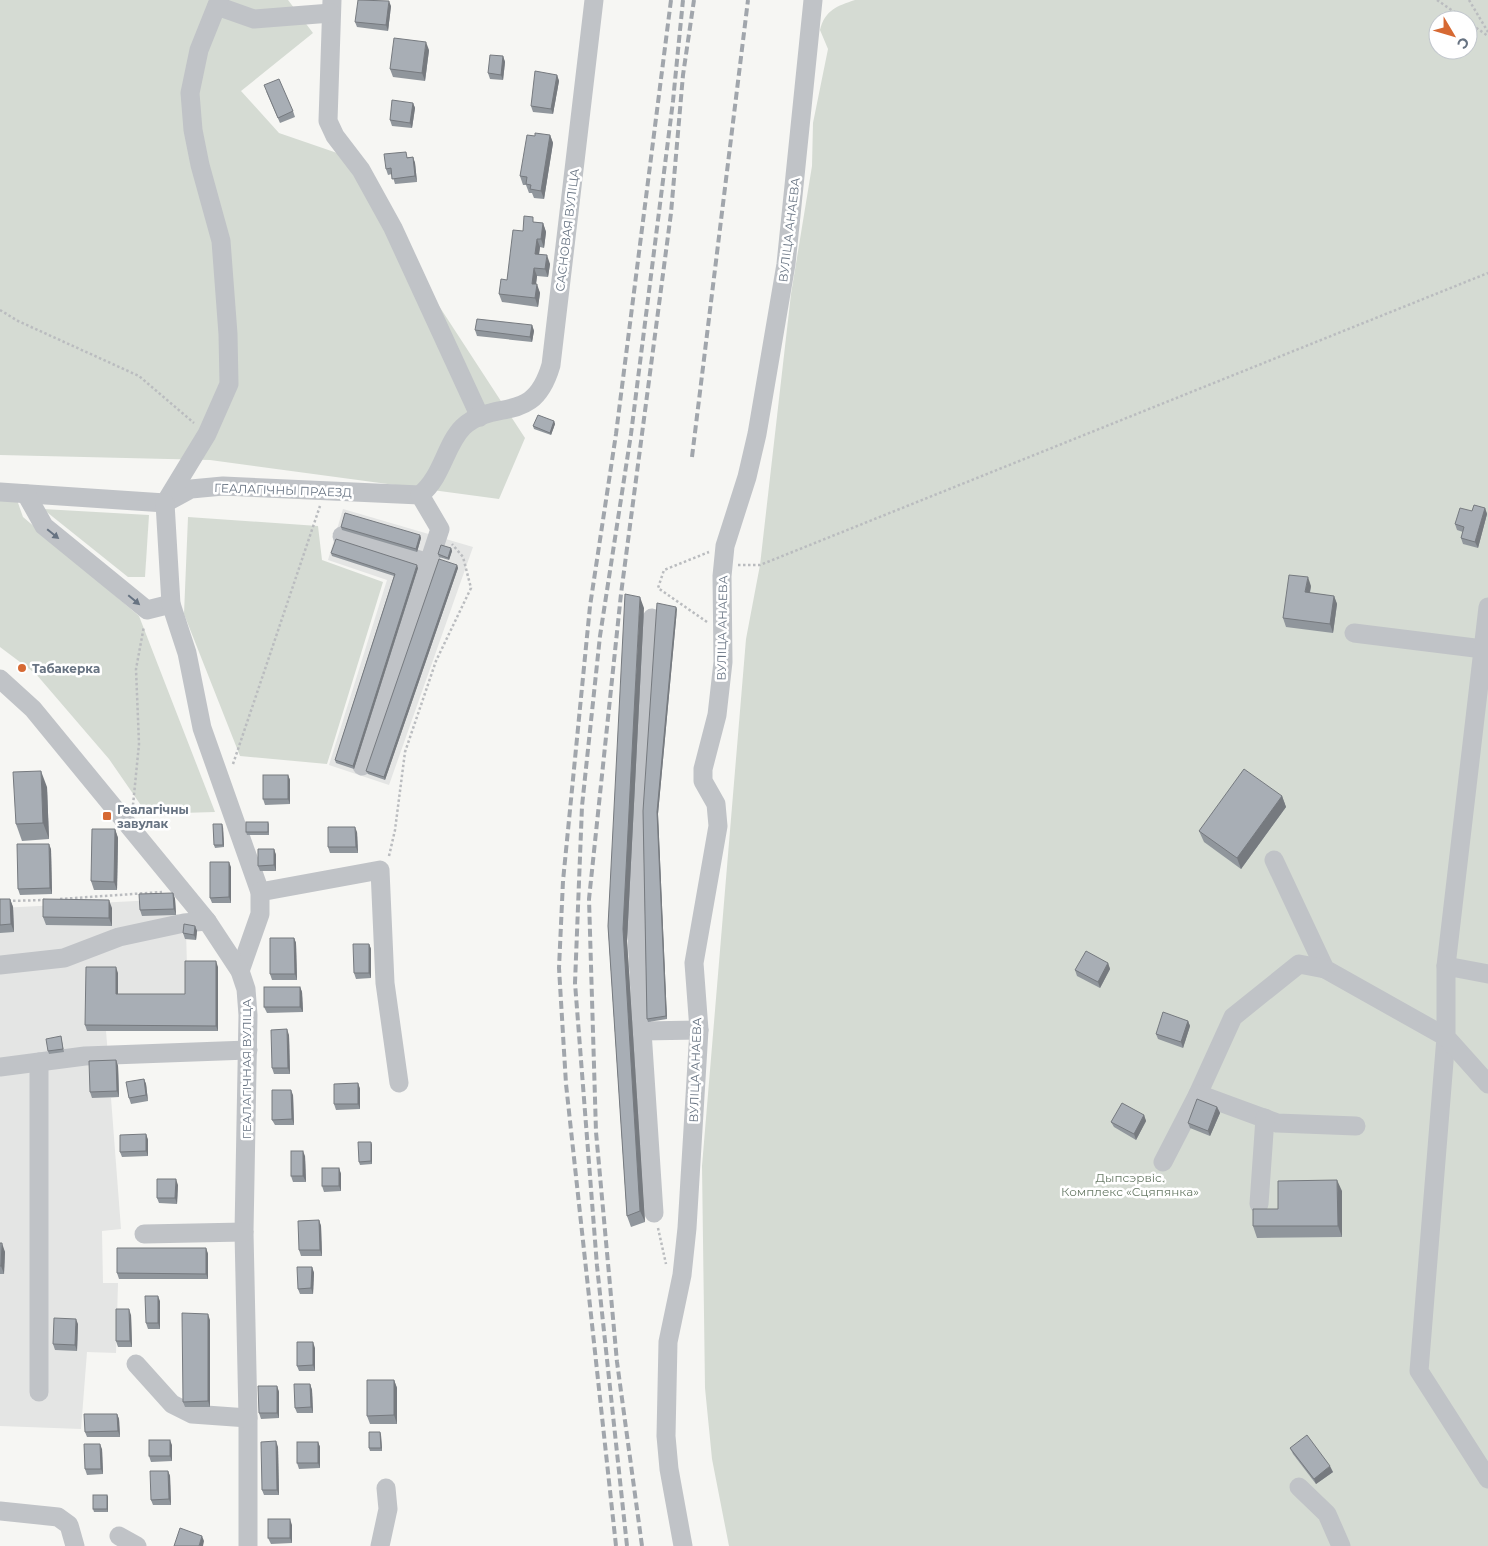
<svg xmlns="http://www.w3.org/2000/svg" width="1488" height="1546" viewBox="0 0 1488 1546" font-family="Montserrat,sans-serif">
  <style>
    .built { fill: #e4e5e4 }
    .green { fill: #d5dbd3; fill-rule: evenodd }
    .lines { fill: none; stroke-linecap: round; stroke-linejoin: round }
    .path { stroke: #babcbf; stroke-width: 2.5; stroke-dasharray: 2.5 2.5; stroke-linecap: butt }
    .minor { stroke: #c0c3c7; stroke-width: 19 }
    .rail { stroke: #a1a6ac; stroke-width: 4; stroke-dasharray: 8 4; stroke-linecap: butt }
    .wall { fill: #90969c }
    .shaded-wall { fill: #767a7f }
    .building { fill: #a8aeb5; stroke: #767a7f }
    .oneway { fill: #677382 }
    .poi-dot { fill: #d66933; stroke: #fff; stroke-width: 2 }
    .labels { text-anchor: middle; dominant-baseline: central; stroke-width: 5; stroke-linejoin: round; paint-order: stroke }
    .street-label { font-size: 12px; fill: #677382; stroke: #fff }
    .poi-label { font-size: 12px; font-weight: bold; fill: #677382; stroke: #fff; text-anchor: start }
    .park-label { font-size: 12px; fill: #687a66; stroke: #fff }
  </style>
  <rect width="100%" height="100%" fill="#f6f6f3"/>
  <!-- built -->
  <g class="built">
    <polygon points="343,509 473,547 389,785 329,765 387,580 328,560"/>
    <polygon points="175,899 176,914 182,916 186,930 187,967 218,967 218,1031 106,1031 108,1055 118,1066 119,1097 111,1098 121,1229 102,1231 103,1283 118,1283 116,1353 87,1352 81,1429 0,1426 0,908"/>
  </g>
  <!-- green -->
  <g class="green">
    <polygon points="0,0 288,0 313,33 241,91 279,133 340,154 525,438 499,499 210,460 0,455"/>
    <path d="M855,0H1488V1546H729L712,1459L705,1388L702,1166L746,639L760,565L791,294L812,166L813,123L828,49L820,30C825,10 837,6 855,0ZM1438,20H1468V50H1438Z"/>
    <polygon points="0,500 17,500 23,517 139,616 215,812 147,814 109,759 36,674 0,647"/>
    <polygon points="43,509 149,515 145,577 128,577"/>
    <polygon points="188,517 318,526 322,560 383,582 327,764 240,756 184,614"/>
  </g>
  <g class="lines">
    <!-- path -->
    <g class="path">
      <polyline points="1437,0 1466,20"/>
      <polyline points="1469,0 1488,32"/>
      <polyline points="1468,22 1488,36"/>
      <polyline points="0,310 18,321 139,376 194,423"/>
      <polyline points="738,565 760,565 1488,273"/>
      <polyline points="707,622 658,588 664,570 709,552"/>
      <polyline points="233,764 320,506"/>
      <polyline points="133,805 139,744 136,669 144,626"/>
      <polyline points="389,856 395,830 405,752 436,661 471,588 463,557 452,544"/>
      <polyline points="60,899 162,892"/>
      <polyline points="8,901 45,900"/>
      <polyline points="658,1228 666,1264"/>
    </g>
    <!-- minor -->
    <g class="minor">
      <polyline points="332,0 328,121 335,136 361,170 393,228 480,417"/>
      <polyline points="217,6 254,19 331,13"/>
      <polyline points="0,492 165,503 191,489 223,486 420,495"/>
      <polyline points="26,494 44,526 147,610 171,604"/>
      <path d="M420,495C443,476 445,445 463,427C496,397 533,427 551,365L594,0"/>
      <polyline points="165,503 207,434 229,384 228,334 221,241 200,165 193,130 190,93 199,50 219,0"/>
      <polyline points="165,503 171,604 187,653 202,728 260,892 260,914 240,971"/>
      <polyline points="342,536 429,563"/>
      <polyline points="652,618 636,919 642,1031 699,1030"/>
      <polyline points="1354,633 1483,649"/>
      <polyline points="0,679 33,709 207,921 240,971 246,989 248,1015 244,1232 248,1418 248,1546"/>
      <polyline points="362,766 440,529 420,495"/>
      <polyline points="1274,860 1325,969 1446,1037 1419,1371 1488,1479"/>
      <polyline points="260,892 380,870 385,983 399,1083"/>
      <polyline points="0,965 64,958 119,937 184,923 207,921"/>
      <polyline points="1446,966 1488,607"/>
      <polyline points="1488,974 1446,966 1446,1037 1488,1084"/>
      <polyline points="642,1031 654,1213"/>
      <polyline points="0,1067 85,1056 248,1050"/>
      <polyline points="1198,1094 1233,1017 1299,964 1325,969"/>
      <polyline points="1163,1162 1198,1094 1277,1123 1356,1126"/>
      <polyline points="1259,1204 1265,1118"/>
      <polyline points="144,1234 244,1232"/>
      <polyline points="136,1364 172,1404 192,1414 248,1418"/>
      <polyline points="39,1392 39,1062"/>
      <polyline points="1299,1487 1327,1514 1341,1546"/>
      <polyline points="0,1511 58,1517 69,1525 75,1546"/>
      <polyline points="119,1536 137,1546"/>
      <polyline points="380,1546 388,1509 386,1488"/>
      <polyline points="683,1546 669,1469 666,1436 668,1342 682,1275 687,1228 699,1030 694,963 718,826 716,804 703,781 703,769 717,715 723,662 722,576 725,546 747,477 757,434 786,264 813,0"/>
    </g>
    <!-- rail -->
    <g class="rail">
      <polyline points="692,457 748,0"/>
      <polyline points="616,1546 566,1084 559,968 563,881 590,606 616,434 671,0"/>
      <polyline points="627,1546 597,1266 575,983 582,806 600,636 631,434 673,101 683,0"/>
      <polyline points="642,1546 617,1362 596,1132 589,899 621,594 671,213 683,75 694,0"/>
    </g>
  </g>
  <!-- wall -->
  <g class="wall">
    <polygon points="391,6 388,31 357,27 355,22"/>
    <polygon points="429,50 425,81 393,77 390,69"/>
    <polygon points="503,56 505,62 503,80 490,79 488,73"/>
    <polygon points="557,75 559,81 553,114 533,112 531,106"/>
    <polygon points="266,91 293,111 295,117 280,123"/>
    <polygon points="413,103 415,108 412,128 392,126 390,120"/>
    <polygon points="550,135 553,143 544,199 534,198 532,193 529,193 526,185 523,185 520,176 535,136"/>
    <polygon points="408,157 413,157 415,163 417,182 395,184 392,174 388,175 386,169"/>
    <polygon points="535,222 543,223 546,232 544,248 540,247 539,254 550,264 548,277 537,276 536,284 540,293 538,307 502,302 499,294 507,280 523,231"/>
    <polygon points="532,325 534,331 532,342 477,336 475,330"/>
    <polygon points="554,421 555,424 551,435 534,429 533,426"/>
    <polygon points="1485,508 1487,514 1478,548 1463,544 1461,538 1463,532 1457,530 1455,524 1472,511"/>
    <polygon points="341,527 420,535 421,538 417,552 342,530"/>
    <polygon points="451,548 452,551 449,560 439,557 438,554"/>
    <polygon points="331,553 418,568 354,769 336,763 335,760 394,576 332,556"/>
    <polygon points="457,565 458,568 385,780 368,774 366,771"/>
    <polygon points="1311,586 1310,593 1334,596 1337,604 1333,633 1286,627 1283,618"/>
    <polygon points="644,608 627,941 645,1222 631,1227 627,1216 608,926"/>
    <polygon points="677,609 658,814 667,1019 648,1022 647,1019 643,811"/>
    <polygon points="288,775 290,780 290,804 265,805 263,799"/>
    <polygon points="47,787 49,839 22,841 16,824"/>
    <polygon points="1282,796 1286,807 1241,869 1204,842 1199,831"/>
    <polygon points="268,822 269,824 269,835 247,835 246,832"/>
    <polygon points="223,827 224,847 215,848 214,845"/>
    <polygon points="115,829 118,838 117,890 94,890 91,881"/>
    <polygon points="357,832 358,853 330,853 328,847"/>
    <polygon points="51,849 52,894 20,895 18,889"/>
    <polygon points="274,849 276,855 276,871 260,871 258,866"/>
    <polygon points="231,867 231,903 212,903 210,898"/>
    <polygon points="173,893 175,899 176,915 142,916 140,910"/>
    <polygon points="0,899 10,899 13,907 14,932 0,933"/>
    <polygon points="112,908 112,926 46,925 43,917"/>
    <polygon points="195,926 197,931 196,940 185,939 183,933"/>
    <polygon points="294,938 296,943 297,980 272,980 270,974"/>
    <polygon points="369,944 371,949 371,978 356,979 354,973"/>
    <polygon points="1108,963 1110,969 1100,988 1077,976 1075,970"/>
    <polygon points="218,967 218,1031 87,1031 85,1025 118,973 118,994 185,994"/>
    <polygon points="300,987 302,992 303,1012 267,1013 264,1007"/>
    <polygon points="1188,1021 1190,1026 1183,1048 1158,1039 1156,1034"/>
    <polygon points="289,1035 290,1074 274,1074 272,1068"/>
    <polygon points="61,1036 64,1052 49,1054 48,1051"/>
    <polygon points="116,1060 118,1066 119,1097 92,1098 90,1092"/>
    <polygon points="144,1079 146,1084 148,1101 131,1104 129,1098"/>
    <polygon points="358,1083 360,1089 360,1109 336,1110 334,1104"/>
    <polygon points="293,1095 294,1125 275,1125 272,1120"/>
    <polygon points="1217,1107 1220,1113 1210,1136 1190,1128 1188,1123"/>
    <polygon points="1144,1115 1146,1121 1136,1140 1114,1127 1111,1122"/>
    <polygon points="146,1134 148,1140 148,1156 122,1157 120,1152"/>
    <polygon points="371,1142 372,1145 372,1164 360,1165 359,1162"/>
    <polygon points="305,1156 306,1182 293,1182 291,1176"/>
    <polygon points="339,1168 341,1174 341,1191 324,1192 322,1186"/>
    <polygon points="178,1185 177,1204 159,1203 157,1198"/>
    <polygon points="1342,1191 1342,1237 1257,1238 1253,1226 1278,1209"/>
    <polygon points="319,1220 321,1226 322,1256 301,1256 299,1250"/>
    <polygon points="0,1243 5,1252 4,1274 0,1274"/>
    <polygon points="206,1248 208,1254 208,1279 119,1279 117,1273"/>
    <polygon points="312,1267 314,1273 313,1294 300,1294 298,1289"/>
    <polygon points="160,1301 160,1329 148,1329 146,1323"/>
    <polygon points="131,1315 132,1347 118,1347 116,1341"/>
    <polygon points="210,1320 210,1407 185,1407 183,1402"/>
    <polygon points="78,1324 77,1351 55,1350 53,1344"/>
    <polygon points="315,1348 315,1371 299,1371 297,1366"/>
    <polygon points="394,1380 397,1388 397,1424 370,1424 367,1416"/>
    <polygon points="310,1384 312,1390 313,1413 297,1413 295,1408"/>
    <polygon points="277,1386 279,1392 279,1418 261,1419 259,1413"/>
    <polygon points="117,1414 119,1419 120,1437 87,1437 85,1432"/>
    <polygon points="380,1432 381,1435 382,1451 370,1451 369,1448"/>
    <polygon points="318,1442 320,1447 320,1468 299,1469 297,1463"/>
    <polygon points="172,1445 172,1461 151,1462 149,1456"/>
    <polygon points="278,1447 279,1495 264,1495 262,1490"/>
    <polygon points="1290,1448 1333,1472 1316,1484 1293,1454"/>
    <polygon points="102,1449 103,1474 87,1475 85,1469"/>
    <polygon points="168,1471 170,1476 171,1505 153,1505 151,1500"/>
    <polygon points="107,1495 108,1497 108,1512 94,1512 93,1509"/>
    <polygon points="292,1525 292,1543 271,1544 268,1538"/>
  </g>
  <!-- shaded-wall -->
  <g class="shaded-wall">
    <polygon points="389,1 391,6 388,31 386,25"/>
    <polygon points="426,42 429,50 425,81 422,73"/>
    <polygon points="503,56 505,62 503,80 501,75"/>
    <polygon points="557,75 559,81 553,114 551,109"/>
    <polygon points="413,103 415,108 412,128 410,123"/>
    <polygon points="550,135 553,143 544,199 541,191"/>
    <polygon points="413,157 415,163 417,182 415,176"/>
    <polygon points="543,223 546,232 544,248 541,239"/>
    <polygon points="537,239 540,247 538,262 535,254"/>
    <polygon points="547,255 550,264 548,277 545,269"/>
    <polygon points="534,268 537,276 535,292 532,284"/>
    <polygon points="537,284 540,293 538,307 535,298"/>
    <polygon points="532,325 534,331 532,342 530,337"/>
    <polygon points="554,421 555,424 551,435 550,433"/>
    <polygon points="1485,508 1487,514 1478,548 1475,542"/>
    <polygon points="420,535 421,538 417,552 416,549"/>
    <polygon points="451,548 452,551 449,560 448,558"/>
    <polygon points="417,565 418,568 354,769 353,766"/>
    <polygon points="457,565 458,568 385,780 384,777"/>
    <polygon points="1308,577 1311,586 1308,601 1305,592"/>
    <polygon points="1334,596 1337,604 1333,633 1330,624"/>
    <polygon points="640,597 644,608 627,941 645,1222 640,1211 623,929"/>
    <polygon points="676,607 677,609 658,814 667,1019 666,1016 657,812"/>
    <polygon points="41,771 47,787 49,839 43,823"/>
    <polygon points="288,775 290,780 290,804 288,799"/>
    <polygon points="1282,796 1286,807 1241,869 1237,858"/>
    <polygon points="222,824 223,827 224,847 223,845"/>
    <polygon points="355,827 357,832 358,853 356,847"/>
    <polygon points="115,829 118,838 117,890 114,882"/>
    <polygon points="49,844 51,849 52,894 50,888"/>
    <polygon points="274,849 276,855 276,871 274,865"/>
    <polygon points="229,862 231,867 231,903 229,897"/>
    <polygon points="173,893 175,899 176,915 174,909"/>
    <polygon points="10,899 13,907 14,932 11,924"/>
    <polygon points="109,900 112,908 112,926 109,918"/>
    <polygon points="195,926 197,931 196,940 194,935"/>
    <polygon points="294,938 296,943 297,980 295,974"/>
    <polygon points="369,944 371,949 371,978 369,973"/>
    <polygon points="216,961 218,967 218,1031 216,1026"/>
    <polygon points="1108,963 1110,969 1100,988 1098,982"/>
    <polygon points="116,967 118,973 118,1000 116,994"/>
    <polygon points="300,987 302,992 303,1012 300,1007"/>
    <polygon points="1188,1021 1190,1026 1183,1048 1181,1042"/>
    <polygon points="287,1029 289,1035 290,1074 288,1068"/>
    <polygon points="116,1060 118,1066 119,1097 117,1091"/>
    <polygon points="144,1079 146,1084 148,1101 146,1095"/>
    <polygon points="358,1083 360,1089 360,1109 358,1104"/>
    <polygon points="291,1090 293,1095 294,1125 292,1119"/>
    <polygon points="1217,1107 1220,1113 1210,1136 1208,1131"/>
    <polygon points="1144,1115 1146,1121 1136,1140 1134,1134"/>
    <polygon points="146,1134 148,1140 148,1156 146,1151"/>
    <polygon points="371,1142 372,1145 372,1164 371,1161"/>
    <polygon points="303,1151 305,1156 306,1182 303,1176"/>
    <polygon points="339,1168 341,1174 341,1191 339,1186"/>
    <polygon points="176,1179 178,1185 177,1204 175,1198"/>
    <polygon points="1337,1180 1342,1191 1342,1237 1338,1226"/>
    <polygon points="319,1220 321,1226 322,1256 320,1250"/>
    <polygon points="2,1243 5,1252 4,1274 1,1266"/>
    <polygon points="206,1248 208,1254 208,1279 206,1274"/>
    <polygon points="312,1267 314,1273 313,1294 311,1288"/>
    <polygon points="158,1296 160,1301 160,1329 158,1323"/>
    <polygon points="129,1309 131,1315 132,1347 130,1341"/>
    <polygon points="208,1314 210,1320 210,1407 208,1401"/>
    <polygon points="76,1319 78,1324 77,1351 75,1345"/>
    <polygon points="313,1342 315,1348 315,1371 313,1365"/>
    <polygon points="394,1380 397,1388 397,1424 394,1415"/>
    <polygon points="310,1384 312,1390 313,1413 311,1407"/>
    <polygon points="277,1386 279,1392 279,1418 277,1413"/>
    <polygon points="117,1414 119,1419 120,1437 118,1431"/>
    <polygon points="380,1432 381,1435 382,1451 381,1448"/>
    <polygon points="170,1440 172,1445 172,1461 170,1456"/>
    <polygon points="276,1441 278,1447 279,1495 277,1490"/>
    <polygon points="318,1442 320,1447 320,1468 318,1463"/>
    <polygon points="100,1444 102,1449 103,1474 101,1469"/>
    <polygon points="1330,1466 1333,1472 1316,1484 1314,1479"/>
    <polygon points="168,1471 170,1476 171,1505 169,1499"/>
    <polygon points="107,1495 108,1497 108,1512 107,1509"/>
    <polygon points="290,1519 292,1525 292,1543 290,1538"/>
    <polygon points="202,1536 204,1541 203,1546 199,1546"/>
  </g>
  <!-- building -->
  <g class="building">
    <polygon points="358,0 389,1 386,25 355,22"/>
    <polygon points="394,38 426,42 422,73 390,69"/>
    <polygon points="490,55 503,56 501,75 488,73"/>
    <polygon points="535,71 557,75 551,109 531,106"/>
    <polygon points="279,79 293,111 278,118 264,85"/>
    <polygon points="392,100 413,103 410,123 390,120"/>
    <polygon points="535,133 550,135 541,191 530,189 531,185 526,184 527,177 520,176 527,135 535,136"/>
    <polygon points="406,152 407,158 413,157 415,176 392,179 391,168 386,169 384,154"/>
    <polygon points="524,216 533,217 533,222 543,223 541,239 537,239 535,254 547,255 545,269 534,268 532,284 537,284 535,298 499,294 501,279 507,280 513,230 523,231"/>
    <polygon points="477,319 532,325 530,337 475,330"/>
    <polygon points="538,415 554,421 550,433 533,426"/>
    <polygon points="1474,505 1485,508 1475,542 1461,538 1464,527 1455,524 1460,508 1472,511"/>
    <polygon points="345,513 420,535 416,549 341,527"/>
    <polygon points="336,539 417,565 353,766 335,760 395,574 331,553"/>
    <polygon points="441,545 451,548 448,558 438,554"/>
    <polygon points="439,559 457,565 384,777 366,771"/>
    <polygon points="1289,575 1308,577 1305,592 1334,596 1330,624 1283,618"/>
    <polygon points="625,594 640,597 623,929 640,1211 627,1216 608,926"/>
    <polygon points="657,603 676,607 657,812 666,1016 647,1019 643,811"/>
    <polygon points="1244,769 1282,796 1237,858 1199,831"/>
    <polygon points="41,771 43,823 16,824 13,772"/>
    <rect x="263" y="775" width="25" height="24"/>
    <rect x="246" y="822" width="22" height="10"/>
    <polygon points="213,824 222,824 223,845 214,845"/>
    <polygon points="328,827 355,827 356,847 328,847"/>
    <polygon points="92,829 115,829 114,882 91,881"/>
    <polygon points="17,844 49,844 50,888 18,889"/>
    <polygon points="258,849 274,849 274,865 258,866"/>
    <polygon points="210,862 229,862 229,897 210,898"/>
    <polygon points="173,893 174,909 140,910 139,894"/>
    <polygon points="0,899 10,899 11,924 0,925"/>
    <polygon points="43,899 109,900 109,918 43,917"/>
    <polygon points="184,924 195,926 194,935 183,933"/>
    <polygon points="270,938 294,938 295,974 270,974"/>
    <polygon points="353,944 369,944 369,973 354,973"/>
    <polygon points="1086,951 1108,963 1098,982 1075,970"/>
    <polygon points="185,961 216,961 216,1026 85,1025 86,967 116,967 116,994 185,994"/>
    <rect x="264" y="987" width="36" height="20"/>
    <polygon points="1163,1012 1188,1021 1181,1042 1156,1034"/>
    <polygon points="287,1029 288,1068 272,1068 271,1030"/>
    <polygon points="61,1036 63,1049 48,1051 46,1039"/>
    <polygon points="116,1060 117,1091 90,1092 89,1061"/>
    <polygon points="144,1079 146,1095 129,1098 126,1082"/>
    <polygon points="358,1083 358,1104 334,1104 334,1084"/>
    <polygon points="272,1090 291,1090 292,1119 272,1120"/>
    <polygon points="1197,1099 1217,1107 1208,1131 1188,1123"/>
    <polygon points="1122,1103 1144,1115 1134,1134 1111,1122"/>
    <polygon points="146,1134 146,1151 120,1152 120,1135"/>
    <polygon points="358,1142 371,1142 371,1161 359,1162"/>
    <rect x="291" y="1151" width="12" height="25"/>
    <rect x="322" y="1168" width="17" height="18"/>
    <polygon points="157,1179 176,1179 175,1198 157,1198"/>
    <polygon points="1337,1180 1338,1226 1253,1226 1253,1209 1278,1209 1278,1181"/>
    <polygon points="319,1220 320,1250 299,1250 298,1221"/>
    <polygon points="0,1243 2,1243 1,1266 0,1266"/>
    <polygon points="117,1248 206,1248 206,1274 117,1273"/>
    <polygon points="297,1267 312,1267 311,1288 298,1289"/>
    <polygon points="145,1296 158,1296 158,1323 146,1323"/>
    <polygon points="116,1309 129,1309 130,1341 116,1341"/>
    <polygon points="182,1313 208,1314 208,1401 183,1402"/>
    <polygon points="54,1318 76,1319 75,1345 53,1344"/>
    <polygon points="297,1342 313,1342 313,1365 297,1366"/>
    <polygon points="367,1380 394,1380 394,1415 367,1416"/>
    <polygon points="294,1384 310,1384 311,1407 295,1408"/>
    <polygon points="258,1386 277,1386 277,1413 259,1413"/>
    <polygon points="84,1414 117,1414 118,1431 85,1432"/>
    <polygon points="369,1432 380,1432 381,1448 369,1448"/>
    <polygon points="1307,1435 1330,1466 1314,1479 1290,1448"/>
    <rect x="149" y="1440" width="21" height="16"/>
    <polygon points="276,1441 277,1490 262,1490 261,1442"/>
    <rect x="297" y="1442" width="21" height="21"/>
    <polygon points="84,1444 100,1444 101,1469 85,1469"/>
    <polygon points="150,1471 168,1471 169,1499 151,1500"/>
    <rect x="93" y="1495" width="14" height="14"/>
    <rect x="268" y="1519" width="22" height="19"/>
    <polygon points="180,1528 202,1536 199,1546 174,1546"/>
  </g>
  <!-- one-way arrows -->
  <defs><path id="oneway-solid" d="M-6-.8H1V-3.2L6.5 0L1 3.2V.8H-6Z" transform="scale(1.25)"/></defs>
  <g class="oneway">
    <use href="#oneway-solid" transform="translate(53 534) rotate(39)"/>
    <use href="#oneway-solid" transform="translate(134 600) rotate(40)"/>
  </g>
  <!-- markers -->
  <g class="poi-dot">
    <circle cx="22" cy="668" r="5"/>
    <rect x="102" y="811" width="10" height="10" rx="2.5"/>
  </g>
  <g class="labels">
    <!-- street labels -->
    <g class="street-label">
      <text transform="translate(567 230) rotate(-83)">САСНОВАЯ ВУЛІЦА</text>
      <text transform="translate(789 230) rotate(-83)">ВУЛІЦА АНАЕВА</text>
      <text transform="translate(283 490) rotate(2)">ГЕАЛАГІЧНЫ ПРАЕЗД</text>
      <text transform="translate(722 628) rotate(-89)">ВУЛІЦА АНАЕВА</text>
      <text transform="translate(246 1069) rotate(-90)">ГЕАЛАГІЧНАЯ ВУЛІЦА</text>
      <text transform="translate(695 1070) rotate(-88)">ВУЛІЦА АНАЕВА</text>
    </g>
    <!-- poi labels -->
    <g class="poi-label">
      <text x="32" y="668">Табакерка</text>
      <text x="117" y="809">Геалагічны<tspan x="117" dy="14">завулак</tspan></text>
    </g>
    <!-- park labels -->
    <g class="park-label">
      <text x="1130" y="1177">Дыпсэрвіс.<tspan x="1130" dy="14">Комплекс «Сцяпянка»</tspan></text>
    </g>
  </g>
  <!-- north arrow -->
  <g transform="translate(1453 35) rotate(128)"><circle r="24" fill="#ffffff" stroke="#c2c7cd"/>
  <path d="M0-4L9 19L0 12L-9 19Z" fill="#d66933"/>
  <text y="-8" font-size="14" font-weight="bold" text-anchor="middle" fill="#677382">С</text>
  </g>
</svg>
